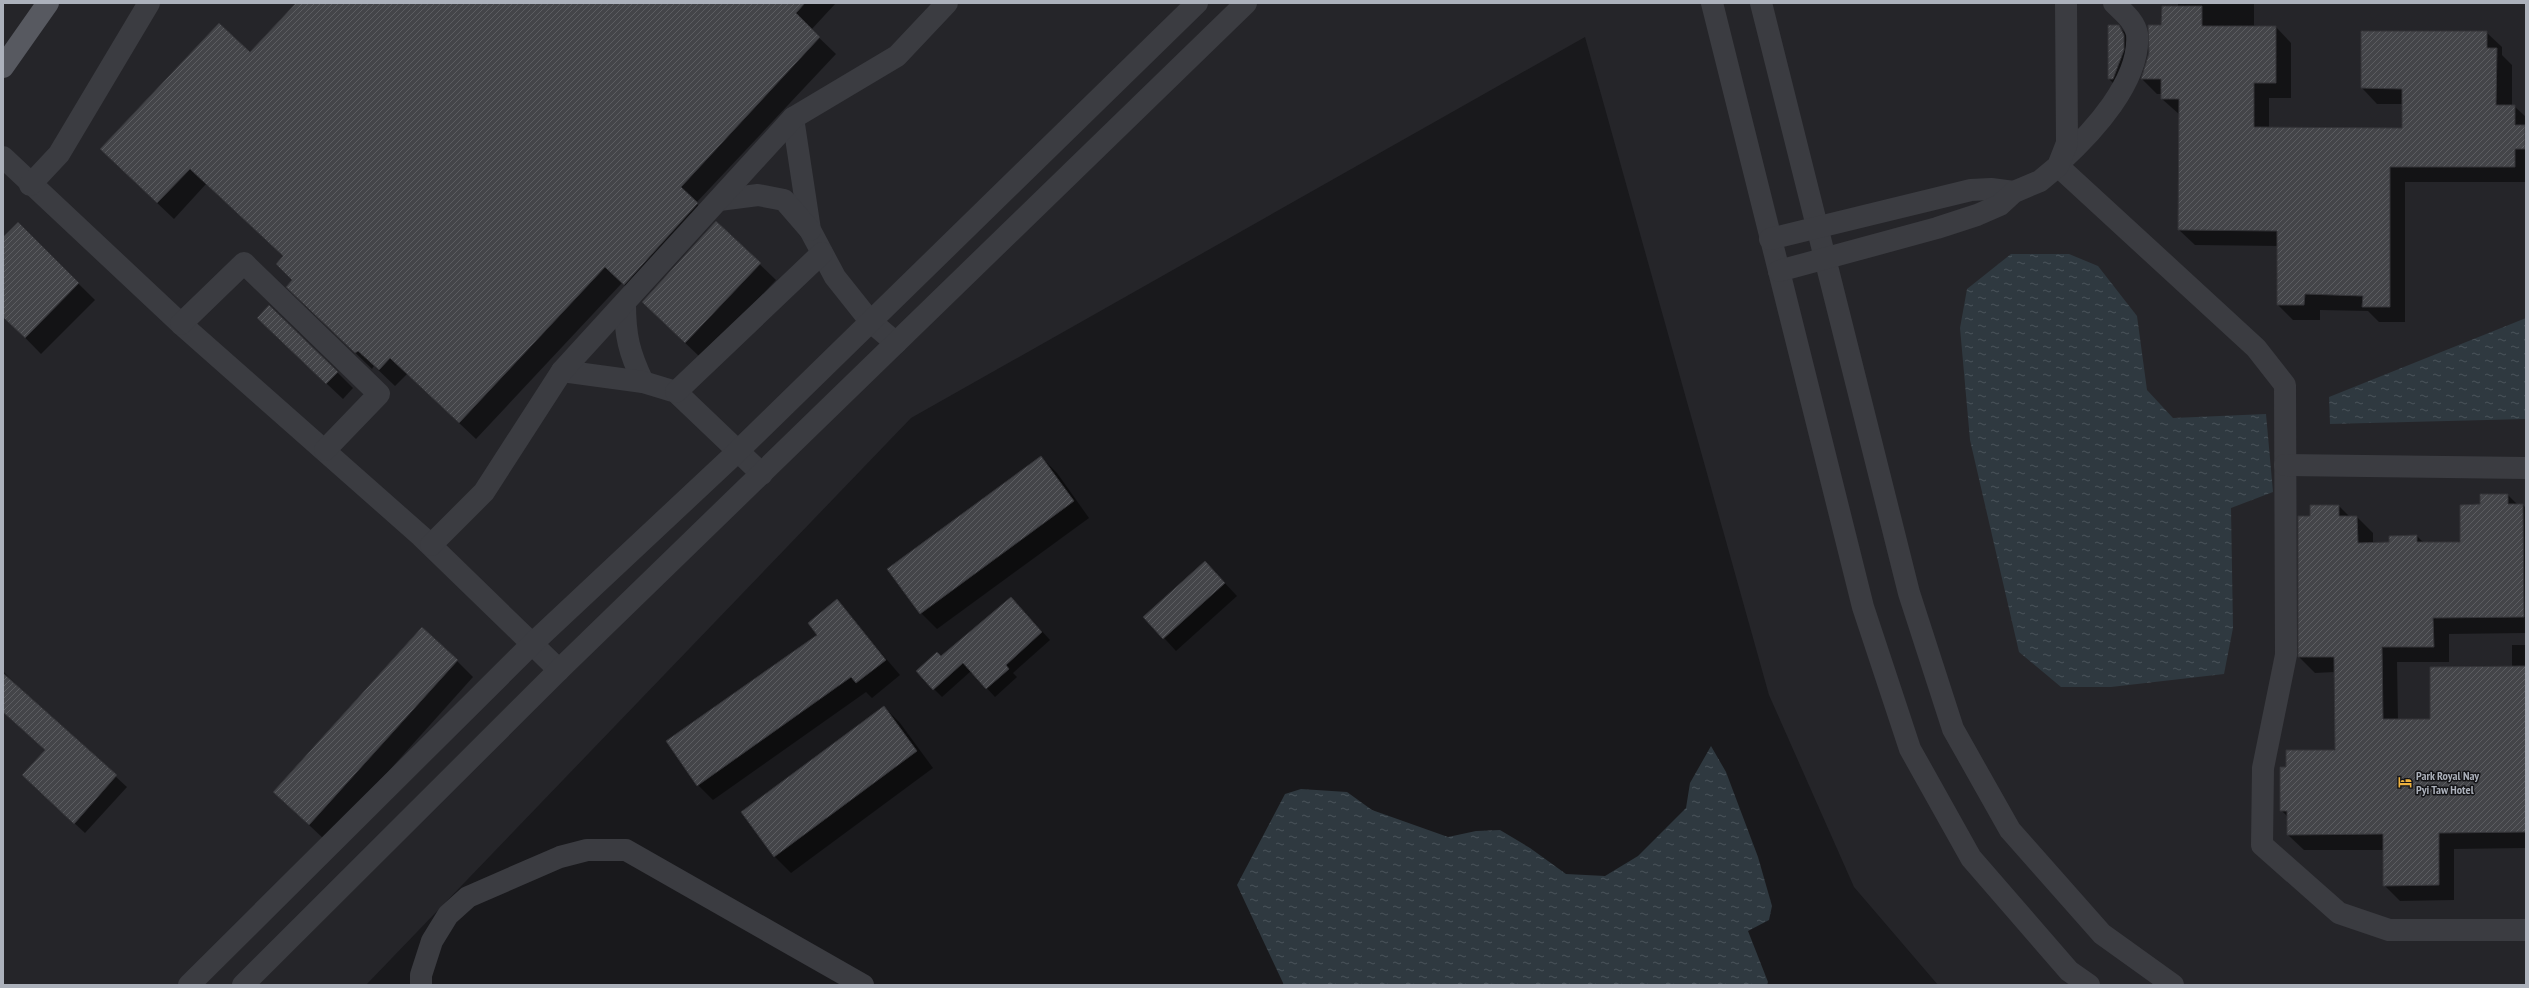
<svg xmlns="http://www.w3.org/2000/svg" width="2529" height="988" viewBox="0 0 2529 988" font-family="'PT Sans Narrow',sans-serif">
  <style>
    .built { fill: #252529 }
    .water { fill: url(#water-ripples) }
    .shadow { fill: #0007 }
    .building { fill: url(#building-hatch); stroke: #343438 }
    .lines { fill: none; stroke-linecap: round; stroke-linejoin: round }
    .minor { stroke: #3b3c41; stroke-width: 22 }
    .major { stroke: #575960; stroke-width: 22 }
    .labels { text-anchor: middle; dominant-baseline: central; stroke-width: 3; stroke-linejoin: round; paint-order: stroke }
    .poi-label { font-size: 12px; font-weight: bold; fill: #acb1bb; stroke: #141417; text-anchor: start }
  </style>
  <defs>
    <pattern id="water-ripples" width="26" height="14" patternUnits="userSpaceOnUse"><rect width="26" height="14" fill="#2f3940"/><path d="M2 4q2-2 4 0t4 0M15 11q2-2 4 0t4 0" fill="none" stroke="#4a535a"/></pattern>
    <pattern id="building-hatch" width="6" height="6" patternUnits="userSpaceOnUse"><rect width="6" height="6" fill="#444549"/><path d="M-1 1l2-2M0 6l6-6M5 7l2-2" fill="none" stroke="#5c5d61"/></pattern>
  </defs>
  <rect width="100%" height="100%" fill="#19191c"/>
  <!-- built -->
  <polygon class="built" points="3,3 2526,3 2526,985 1938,985 1854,887 1769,695 1585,37 911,418 366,985 3,985"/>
  <!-- water -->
  <g class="water">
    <polygon points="2011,254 2069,254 2098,266 2137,316 2147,390 2173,418 2266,414 2273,492 2231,508 2233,628 2224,674 2111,687 2061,687 2019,652 1970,440 1960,328 1967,289"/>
    <polygon points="2526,318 2526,419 2330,424 2329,397"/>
    <polygon points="1711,746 1726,772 1758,857 1772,906 1769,920 1748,931 1768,982 1767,985 1284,985 1237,885 1285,794 1301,789 1347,792 1372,810 1448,837 1476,831 1500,830 1530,848 1566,874 1605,876 1638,856 1686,808 1690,783"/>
  </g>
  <!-- shadow -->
  <g class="shadow">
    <polygon points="297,3 836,3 811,30 836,54 696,203 713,220 640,300 622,283 476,439 407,374 395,386 374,366 372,369 304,303 284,257 206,184 174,219 117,165 250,54"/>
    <polygon points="2178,3 2254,3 2254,27 2276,27 2291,43 2291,98 2269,98 2269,128 2403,129 2403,104 2377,104 2362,88 2362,32 2486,32 2502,47 2502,55 2512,65 2512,106 2514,106 2526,117 2526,182 2405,182 2405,322 2379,322 2368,311 2320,310 2320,320 2293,320 2278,305 2278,246 2195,245 2179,230 2180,115 2162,99 2162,94 2157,94 2142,79 2162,26 2178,7"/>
    <polygon points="2118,26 2135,42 2125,95 2109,79"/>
    <polygon points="716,222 776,280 702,359 659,318"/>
    <polygon points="18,224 95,300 41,354 3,315 3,239"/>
    <polygon points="274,334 337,372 353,388 343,399"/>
    <polygon points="1041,457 1057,473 1089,518 937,629 921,613"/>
    <polygon points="2508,495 2518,505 2523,505 2526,508 2526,633 2449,634 2449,662 2397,662 2398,720 2431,720 2512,667 2512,645 2526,645 2526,848 2454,849 2454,900 2400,901 2384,885 2384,850 2304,850 2288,835 2288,817 2281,810 2287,768 2336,751 2335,672 2315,673 2299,657 2311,517 2339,506 2350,517 2357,517 2373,533 2373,544 2390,543 2417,536 2424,543 2461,543 2481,505"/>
    <polygon points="1205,562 1237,596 1176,651 1145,617"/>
    <polygon points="837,601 900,675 872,698 866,692 713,800 698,785 818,635"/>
    <polygon points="1019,606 1050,640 1013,673 1017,677 995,697 971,671 942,697 934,689 942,657"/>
    <polygon points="457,661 473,677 326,841 274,792"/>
    <polygon points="3,671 21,690 127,787 85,833 33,785 46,750 3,709"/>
    <polygon points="884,707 900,723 933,768 791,873 775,857 742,812"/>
  </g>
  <!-- building -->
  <g class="building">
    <polygon points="296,3 805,3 796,13 820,37 681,187 698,203 624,285 605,267 459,423 390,358 379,370 358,351 355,353 286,287 292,280 276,264 283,256 190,169 157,203 100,149 219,23 250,52"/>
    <polygon points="2162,6 2202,6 2202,26 2276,26 2276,83 2254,83 2254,127 2402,128 2402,89 2361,88 2361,31 2487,31 2487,48 2497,48 2496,105 2515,105 2515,125 2525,125 2525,149 2515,149 2515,167 2390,167 2390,307 2362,307 2363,296 2305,294 2304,305 2277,305 2277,231 2178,230 2179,99 2161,99 2161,79 2141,79 2149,53 2148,25 2161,25"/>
    <polygon points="2108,25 2119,25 2124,35 2124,50 2113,79 2108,79"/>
    <polygon points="716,221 761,263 685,343 642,302"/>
    <polygon points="18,222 79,283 25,338 3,317 3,237"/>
    <polygon points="269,305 338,372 326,384 257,318"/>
    <polygon points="1041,456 1074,501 920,614 887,569"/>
    <polygon points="2480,494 2508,494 2508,504 2523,504 2524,617 2433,618 2434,647 2382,647 2383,719 2430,719 2430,667 2526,666 2526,832 2439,833 2439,885 2383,886 2383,834 2287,835 2287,811 2280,811 2280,767 2286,767 2286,750 2335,750 2334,657 2298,657 2298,516 2310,516 2310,505 2339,505 2339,516 2357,516 2358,543 2389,542 2389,536 2417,535 2417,542 2460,542 2460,505 2480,504"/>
    <polygon points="1205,561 1225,583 1163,639 1143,617"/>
    <polygon points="1011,597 1042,632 1006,665 1009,669 986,689 963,663 933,690 916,671 937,652 941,656"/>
    <polygon points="837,599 886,660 856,683 851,677 697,786 666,741 817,635 808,623"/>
    <polygon points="422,627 458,660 309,825 273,792"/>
    <polygon points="3,673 117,775 74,824 22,775 45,750 3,712"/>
    <polygon points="884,706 917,751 774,857 741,812"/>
  </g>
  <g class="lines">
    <!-- minor -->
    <g class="minor">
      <polyline points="1712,3 1863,607 1910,749 1971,858 2069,971 2089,985"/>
      <polyline points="1761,3 1909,593 1953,729 2010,830 2102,934 2173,985"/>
      <polyline points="793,118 810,230 835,277 870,321 896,343"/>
      <polyline points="3,157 181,324 421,536 559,670"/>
      <path d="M2060,162C2092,133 2141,81 2137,34C2135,21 2123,12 2114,3"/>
      <polyline points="2058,166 2256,348 2285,385 2286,655 2263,768 2262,845 2339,913 2389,930 2526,930"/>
      <polyline points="30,185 59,154 149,3"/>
      <polyline points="719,200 758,195 784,200 810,230"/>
      <polyline points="1770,239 1971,190 1991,189 2014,192"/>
      <polyline points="1779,271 1937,228 1977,215 2000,205 2014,192 2040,181 2058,166 2067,143 2066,3"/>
      <path d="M625,303C625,336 629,352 643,382"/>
      <polyline points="181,324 244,263 379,394 325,450"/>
      <polyline points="562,371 643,382 676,392 762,474"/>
      <polyline points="676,392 822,253"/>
      <polyline points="2285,465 2526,468"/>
      <polyline points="431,545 484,492 562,371 793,118 897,56 947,3"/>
      <polyline points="189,985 532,644 737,452 1197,3"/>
      <polyline points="243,985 559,670 1246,3"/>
      <polyline points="421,985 421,975 432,941 448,915 468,897 560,857 587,850 626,850 863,985"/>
    </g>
    <!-- major -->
    <polyline class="major" points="3,67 48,3"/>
  </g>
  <!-- icons -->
  <defs>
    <g id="hotel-bare" transform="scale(1.08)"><path d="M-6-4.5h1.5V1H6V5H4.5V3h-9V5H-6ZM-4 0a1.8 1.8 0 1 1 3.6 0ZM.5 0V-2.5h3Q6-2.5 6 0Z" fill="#eeb23f" stroke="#141417" stroke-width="2.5" paint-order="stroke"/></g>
  </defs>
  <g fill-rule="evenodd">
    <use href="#hotel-bare" x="2405" y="782"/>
  </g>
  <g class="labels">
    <!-- poi labels -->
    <g class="poi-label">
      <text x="2416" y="775">Park Royal Nay<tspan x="2416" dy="14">Pyi Taw Hotel</tspan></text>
    </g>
  </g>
  <!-- border -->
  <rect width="2529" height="988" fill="none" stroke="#acb1bb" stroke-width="8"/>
</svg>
